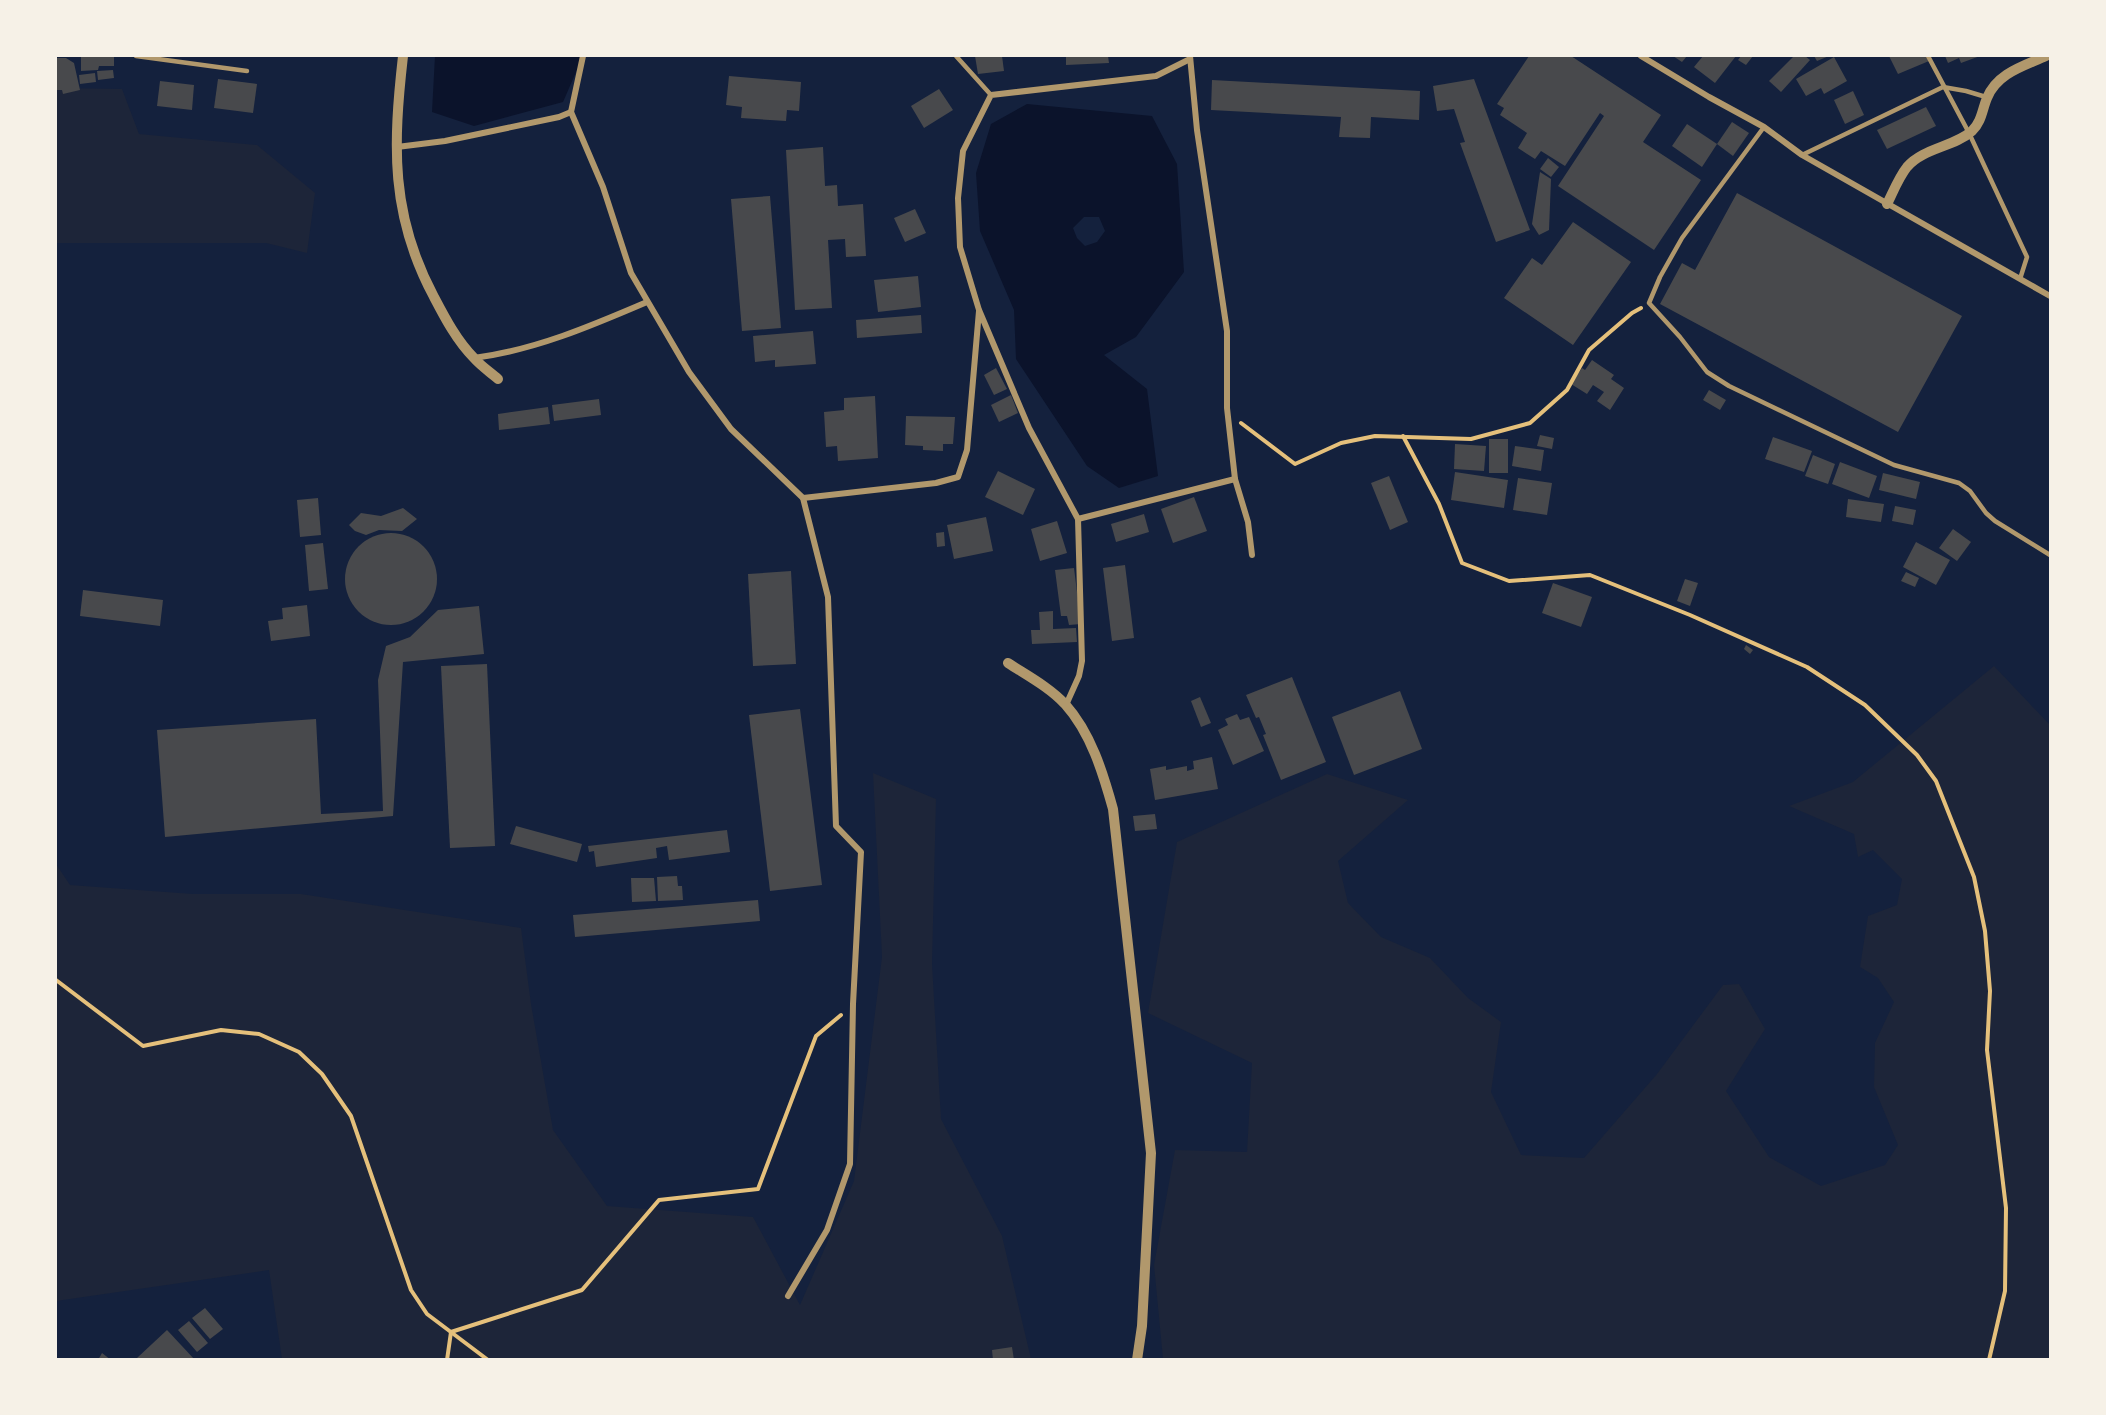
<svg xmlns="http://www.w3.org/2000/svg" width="2106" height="1415" viewBox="0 0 2106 1415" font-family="Manrope,sans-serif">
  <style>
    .green { fill: #1d2539 }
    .water { fill: #0b132b; fill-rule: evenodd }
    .building { fill: #48494c }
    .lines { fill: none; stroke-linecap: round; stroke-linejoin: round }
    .path { stroke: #e5c07b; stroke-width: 4 }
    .service { stroke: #b1986c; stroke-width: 4.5 }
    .minor { stroke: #b1986c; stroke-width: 6 }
    .tertiary { stroke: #b1986c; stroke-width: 10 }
  </style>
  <rect width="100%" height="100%" fill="#14213d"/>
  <!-- green -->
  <g class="green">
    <polygon points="56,88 122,89 139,134 257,145 315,193 307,253 266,243 56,243"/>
    <polygon points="1994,666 2050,725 2050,1359 1163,1359 1154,1265 1175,1150 1247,1152 1252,1063 1148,1013 1177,842 1327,774 1408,800 1338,861 1348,903 1381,937 1430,958 1468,998 1501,1022 1491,1092 1521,1155 1584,1158 1657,1074 1723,985 1739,984 1765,1029 1726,1091 1769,1157 1821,1186 1885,1165 1898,1145 1874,1087 1875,1043 1894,1002 1878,978 1860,967 1868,916 1897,905 1902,879 1873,850 1858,857 1854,834 1789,806 1853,782"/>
    <polygon points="873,773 936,799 932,964 941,1119 1002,1236 1031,1359 282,1359 269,1270 56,1301 56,864 70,885 193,894 301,894 521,928 531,1004 553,1130 607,1206 753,1217 800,1305 854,1181 882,957"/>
  </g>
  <!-- water -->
  <g class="water">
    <polygon points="435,56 583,56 563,102 474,126 432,112"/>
    <path d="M1027,104L1152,116L1177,164L1184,272L1136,337L1104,355L1147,389L1158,476L1119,488L1087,466L1016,359L1014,310L980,231L976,173L991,124ZM1084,217H1099L1105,231L1097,242L1085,246L1077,238L1073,228Z"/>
  </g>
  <!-- building -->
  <g class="building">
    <polygon points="81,56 114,56 114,66 99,66 98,70 81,71"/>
    <polygon points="975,56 1002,56 1004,71 978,74"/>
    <polygon points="1066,56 1108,56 1109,63 1066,65"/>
    <polygon points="1529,56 1571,56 1661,115 1643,142 1701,180 1654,250 1558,186 1604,116 1600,113 1565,166 1541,151 1535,159 1518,148 1527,133 1500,115 1504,108 1497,104"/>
    <polygon points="1673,56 1687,56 1682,62"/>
    <polygon points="1703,56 1736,56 1715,83 1694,67"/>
    <polygon points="1741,56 1753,56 1746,65 1738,60"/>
    <polygon points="1794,56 1805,56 1810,60 1781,92 1769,81"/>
    <polygon points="1814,56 1829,56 1817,61"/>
    <polygon points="1889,56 1926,56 1929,61 1898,74"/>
    <polygon points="1945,56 1980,56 1961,63 1959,58 1948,63"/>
    <polygon points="1834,57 1847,81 1824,94 1821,88 1806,96 1796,79"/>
    <polygon points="56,58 66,58 74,63 80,90 63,94 62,90 56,90"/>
    <polygon points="113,70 114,78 98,80 97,71"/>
    <polygon points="95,73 96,82 80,84 79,75"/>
    <polygon points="729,76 801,82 799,111 787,110 786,121 741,118 742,107 726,105"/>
    <polygon points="218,79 257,84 253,113 214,108"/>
    <polygon points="1474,79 1530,230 1496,242 1460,143 1465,142 1454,109 1437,111 1433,86"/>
    <polygon points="1212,80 1420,91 1419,120 1371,117 1370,138 1339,137 1341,117 1211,110"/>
    <polygon points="160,81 194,85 192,110 157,106"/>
    <polygon points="939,89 953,110 924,128 911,106"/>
    <polygon points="1853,91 1864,115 1845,124 1834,100"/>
    <polygon points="1926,107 1936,126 1887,149 1877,130"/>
    <polygon points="1732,122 1749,133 1733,156 1717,144"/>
    <polygon points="1687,124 1717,144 1702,167 1672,146"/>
    <polygon points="823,147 825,186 837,185 838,206 863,204 866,256 846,257 845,239 828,240 832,308 795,310 786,150"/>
    <polygon points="1548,158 1559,167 1551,177 1540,169"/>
    <polygon points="1540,172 1551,179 1549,230 1539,235 1532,224"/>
    <polygon points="1737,193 1962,316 1898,432 1660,304 1682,263 1695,270"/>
    <polygon points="770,196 781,328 742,331 731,199"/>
    <polygon points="915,209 926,233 905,242 894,218"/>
    <polygon points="1573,222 1631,262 1573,345 1504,298 1532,258 1542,265"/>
    <polygon points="918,276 921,307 878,312 874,280"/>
    <polygon points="921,315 922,333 857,338 856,320"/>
    <polygon points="813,331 816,364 775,367 775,360 755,362 753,336"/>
    <polygon points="1592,360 1614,375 1611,379 1624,388 1610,410 1597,401 1604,392 1593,385 1587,394 1571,384 1582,368 1585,370"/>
    <polygon points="996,368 1007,389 994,395 984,375"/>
    <polygon points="1709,390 1726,400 1720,410 1703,400"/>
    <polygon points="1011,395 1018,413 999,422 991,405"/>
    <polygon points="875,396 878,458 838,461 837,446 826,447 824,412 844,410 844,398"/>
    <polygon points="599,399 601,415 554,421 552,405"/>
    <polygon points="548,407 550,424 499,430 498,414"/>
    <polygon points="906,416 955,417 953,444 943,444 943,451 923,450 923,446 905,445"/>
    <polygon points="1540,435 1554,438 1552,449 1537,446"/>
    <polygon points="1773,437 1812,451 1804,472 1765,459"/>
    <rect x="1489" y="439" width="19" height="34"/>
    <polygon points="1455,444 1486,446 1484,471 1454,469"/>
    <polygon points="1515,446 1544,450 1541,471 1512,466"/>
    <polygon points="1813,455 1835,464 1828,484 1805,476"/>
    <polygon points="1840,462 1877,476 1869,498 1832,484"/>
    <polygon points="998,471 1035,489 1023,515 985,497"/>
    <polygon points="1455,472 1508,480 1504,508 1451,500"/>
    <polygon points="1883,473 1920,482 1916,499 1879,490"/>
    <polygon points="1389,476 1408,522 1390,530 1371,483"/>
    <polygon points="1518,478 1552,483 1547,515 1513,510"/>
    <polygon points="1194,497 1207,531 1173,543 1161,509"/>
    <polygon points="318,498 321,535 300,537 297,500"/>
    <polygon points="1848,499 1884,504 1881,522 1846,517"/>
    <polygon points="1895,506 1916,510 1913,525 1892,521"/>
    <polygon points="403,508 417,519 402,531 379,530 366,535 355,531 349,525 361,513 381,516"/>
    <polygon points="1144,514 1149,532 1116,542 1111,524"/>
    <polygon points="986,517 993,551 954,559 947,525"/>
    <polygon points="1057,521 1067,553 1040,561 1031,529"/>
    <polygon points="1953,529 1971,542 1957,561 1939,548"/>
    <polygon points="944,532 945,546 937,547 936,533"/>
    <circle cx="391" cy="579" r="46"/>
    <polygon points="1916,542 1950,560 1936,585 1903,567"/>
    <polygon points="323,543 328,589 309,591 305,545"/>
    <polygon points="1125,565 1134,638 1112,641 1103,568"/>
    <polygon points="1074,568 1081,624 1069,625 1067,616 1061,616 1055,570"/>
    <polygon points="791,571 796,664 753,666 748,574"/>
    <polygon points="1906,572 1919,578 1915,587 1901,581"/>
    <polygon points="1685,579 1698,583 1690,606 1677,601"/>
    <polygon points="1553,583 1592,597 1581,627 1542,613"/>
    <polygon points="83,590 163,600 160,626 80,616"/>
    <polygon points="307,605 310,636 271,641 268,621 283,619 282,608"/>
    <polygon points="479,606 484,654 403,662 393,816 165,837 157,730 316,719 321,814 383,811 378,680 386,646 410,637 438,610"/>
    <polygon points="1053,611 1053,629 1076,628 1077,642 1032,644 1031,630 1040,630 1039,612"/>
    <polygon points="1746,645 1753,650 1750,654 1744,649"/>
    <polygon points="487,664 495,846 450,848 441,666"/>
    <polygon points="1292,677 1326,762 1281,780 1263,735 1266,734 1259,717 1256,718 1246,695"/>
    <polygon points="1400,691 1422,749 1354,775 1332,717"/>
    <polygon points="1200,697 1211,723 1201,727 1191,701"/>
    <polygon points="800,709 822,885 770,891 749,715"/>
    <polygon points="1237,714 1240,720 1249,717 1264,751 1233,765 1218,730 1228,725 1225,719"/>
    <polygon points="1212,757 1218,789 1155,800 1150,769 1166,766 1166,770 1187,766 1187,771 1194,769 1193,761"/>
    <polygon points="1155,814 1157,829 1135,831 1133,816"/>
    <polygon points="516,826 582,844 577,862 510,844"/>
    <polygon points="727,830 730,852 669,860 667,846 656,848 657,858 596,867 594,851 589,852 588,846"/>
    <polygon points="677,876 678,886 682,886 683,900 658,901 657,877"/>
    <polygon points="631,878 654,878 656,901 632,902"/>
    <polygon points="758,900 760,921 575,937 573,915"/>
    <polygon points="205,1308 223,1329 210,1339 192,1318"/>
    <polygon points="189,1321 208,1343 197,1352 178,1330"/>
    <polygon points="167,1330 195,1360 137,1358"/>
    <polygon points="1012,1347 1014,1360 993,1360 992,1350"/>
    <polygon points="102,1353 111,1360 98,1360"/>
  </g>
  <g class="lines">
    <!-- path -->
    <g class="path">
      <polyline points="1241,423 1295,464 1341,443 1375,436 1471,439 1530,423 1567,390 1589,350 1632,313 1641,308"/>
      <polyline points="1403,436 1439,504 1462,563 1509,581 1590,575 1690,615 1807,667 1865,705 1917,755 1936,781 1974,877 1985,931 1990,991 1987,1050 2006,1208 2005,1291 1989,1360"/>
      <polyline points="56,980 143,1046 221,1030 259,1034 299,1052 322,1074 351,1116 411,1290 427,1314 488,1360"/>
      <polyline points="447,1360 451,1332 582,1290 659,1200 758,1189 816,1036 841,1015"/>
    </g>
    <!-- service -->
    <g class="service">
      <polyline points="136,56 247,71"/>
      <polyline points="956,56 991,95"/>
      <polyline points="1928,56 1969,133 2027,257 2020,279"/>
      <polyline points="1764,127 1682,238 1660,277 1649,303 1680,337 1707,372 1729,386 1894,465 1959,483 1970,491 1986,513 1995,521 2050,555"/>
      <polyline points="1802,155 1943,87 1966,91 1986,97"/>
    </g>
    <!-- minor -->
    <g class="minor">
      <polyline points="583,56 571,112 603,187 631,273 689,372 731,429 803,498 828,597 836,826 861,852 853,1004 850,1164 827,1230 788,1296"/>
      <polyline points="1190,56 1197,130 1227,331 1227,408 1235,479 1248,522 1252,555"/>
      <polyline points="1641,56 1709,97 1764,127 1802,155 2050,296"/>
      <polyline points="397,147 445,141 559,117 571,112"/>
      <path d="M474,358C535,350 591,326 647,302"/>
      <polyline points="803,498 936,483 958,477 967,450 979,311"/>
      <polyline points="1078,519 1235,479"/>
      <polyline points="1066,705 1079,676 1082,661 1078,519 1029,428 979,310 960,247 958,198 963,151 991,95 1156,76 1190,59"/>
    </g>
    <!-- tertiary -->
    <g class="tertiary">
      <path d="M403,56C393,145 390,215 434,297C445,318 457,341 474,358C481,366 490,372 498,379"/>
      <path d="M1887,204C1893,192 1899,177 1907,167C1923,148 1954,147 1972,131C1982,121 1982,110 1987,98C1997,73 2024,66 2046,56"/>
      <path d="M1008,663C1028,676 1049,687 1065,704C1091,733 1103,773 1113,809L1151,1153L1142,1326L1137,1360"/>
    </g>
  </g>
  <!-- border -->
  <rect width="2106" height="1415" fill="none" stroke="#f6f1e7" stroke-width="114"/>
</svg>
